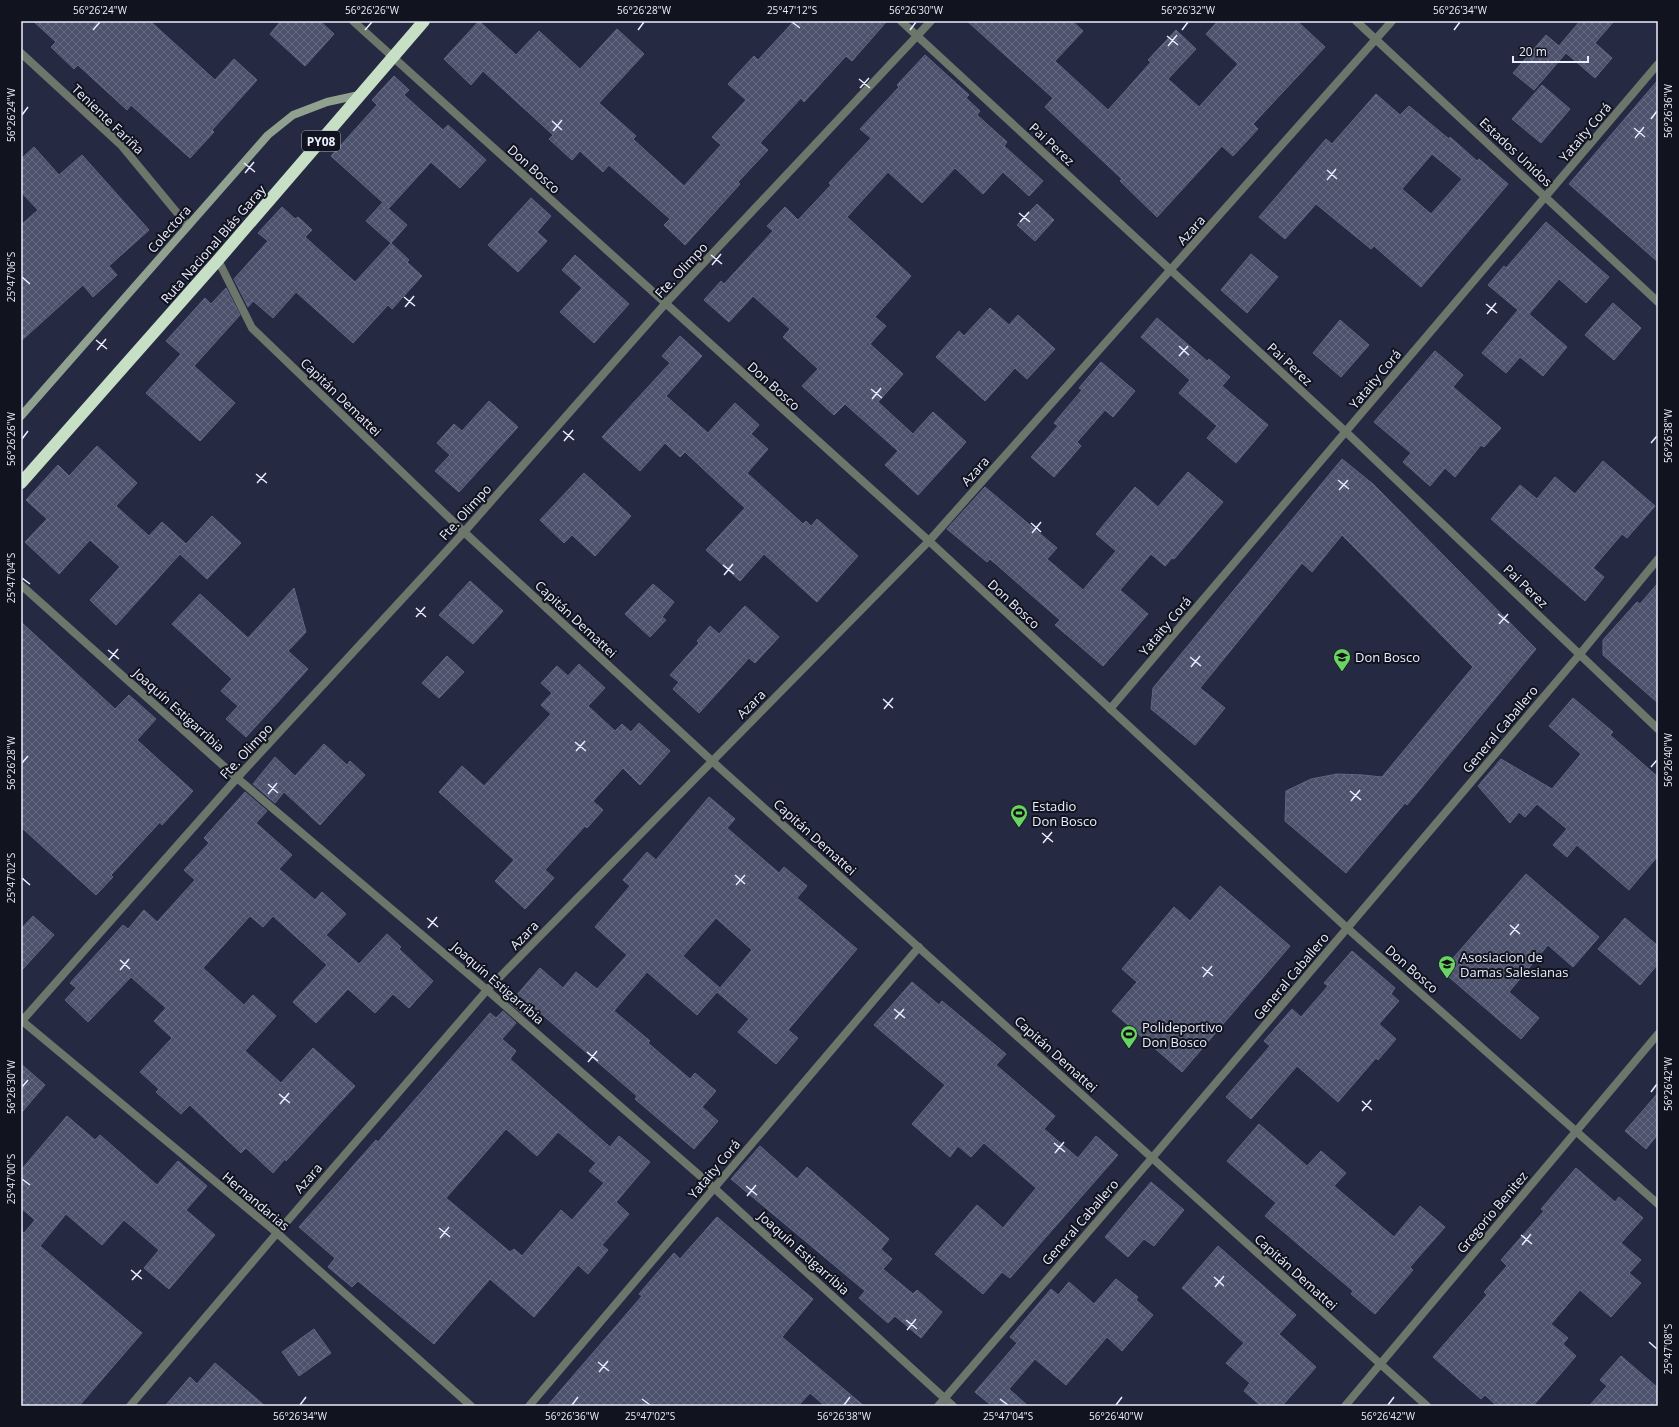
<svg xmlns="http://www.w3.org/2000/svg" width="1679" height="1427" viewBox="0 0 1679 1427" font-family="'Open Sans',sans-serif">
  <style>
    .building { fill: url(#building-cross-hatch); stroke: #606683; fill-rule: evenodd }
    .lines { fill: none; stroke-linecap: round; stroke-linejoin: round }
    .street { stroke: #6c766b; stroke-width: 8 }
    .secondary { stroke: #91a190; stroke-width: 8 }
    .highway { stroke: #c7e0c5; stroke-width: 12 }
    .ticks { fill: none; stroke: #eaedfe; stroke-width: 1.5 }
    .labels { text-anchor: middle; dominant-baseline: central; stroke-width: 4; stroke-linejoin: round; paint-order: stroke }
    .shield { fill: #11131e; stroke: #a9acbb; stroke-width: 1 }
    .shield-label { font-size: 12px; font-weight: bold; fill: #eaedfe }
    .street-label { font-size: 13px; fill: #eaedfe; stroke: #11131e }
    .poi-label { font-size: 13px; fill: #eaedfe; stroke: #11131e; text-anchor: start }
    .neatline { fill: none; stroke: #eaedfe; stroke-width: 1.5 }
    .ticks-label { font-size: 10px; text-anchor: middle; fill: #eaedfe }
  </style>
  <defs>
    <pattern id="building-cross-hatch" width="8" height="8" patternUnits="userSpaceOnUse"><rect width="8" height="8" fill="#4c516c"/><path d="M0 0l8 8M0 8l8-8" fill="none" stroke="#666a82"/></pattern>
  </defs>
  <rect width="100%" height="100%" fill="#252942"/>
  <!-- building -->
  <g class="building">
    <polygon points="33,21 150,21 215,80 234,59 257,80 212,130 214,132 190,158 131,105 127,110 78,65 74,69 51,47 56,42"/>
    <polygon points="281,21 320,21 334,34 305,66 270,34"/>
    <polygon points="479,21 516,55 539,31 580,69 617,29 644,54 599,103 636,136 633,139 684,186 721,145 712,137 746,100 728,84 754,56 758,60 794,21 887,21 852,61 846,56 804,102 801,98 760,143 768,150 738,182 740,184 685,245 664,225 670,219 609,165 603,172 580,151 572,160 549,139 553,135 483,71 471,85 444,59"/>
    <polygon points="967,21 1072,21 1083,31 1055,61 1108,110 1151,62 1148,60 1176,30 1196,49 1168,79 1199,107 1238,64 1206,34 1218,21 1297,21 1325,47 1253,124 1258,129 1233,156 1222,146 1157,217 1120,181 1122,179 1045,107 1053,98"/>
    <polygon points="1580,21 1614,21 1595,43 1612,58 1595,78 1566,53 1534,90 1513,73 1546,35 1559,46"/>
    <polygon points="925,55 969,95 966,98 980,111 977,115 1007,142 1004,146 1043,181 1029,196 1003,172 983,194 955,168 922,203 888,172 847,217 911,276 875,317 886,326 870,344 903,374 878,402 913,434 933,412 966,442 918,495 885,465 898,451 845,404 834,415 802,386 818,369 783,337 790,329 753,296 729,322 704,300 721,281 724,284 773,231 767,226 785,207 798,220 831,185 829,183 871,138 860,129 899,87 897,85"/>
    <polygon points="394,76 409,90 404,95 443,130 448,125 486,160 460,188 431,162 389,208 331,156 377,105 372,100"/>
    <polygon points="1658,80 1658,262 1569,184"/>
    <polygon points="1542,85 1570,109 1541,143 1512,119"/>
    <path d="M1376,94L1400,115L1409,106L1449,139L1450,137L1477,161L1479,159L1508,184L1421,287L1374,246L1371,249L1316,204L1285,239L1259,217L1326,139L1332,144ZM1432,154L1462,179L1431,214L1402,189Z"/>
    <polygon points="34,147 59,175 82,155 149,230 109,266 117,275 93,297 83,285 21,341 21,225 38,210 21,192 21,159"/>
    <polygon points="531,198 551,216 537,232 547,241 518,272 488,245"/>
    <polygon points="382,203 407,225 391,243 366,221"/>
    <polygon points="1037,204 1054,220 1035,241 1017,225"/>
    <polygon points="282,207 295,219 298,217 312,230 305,237 355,282 391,243 409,260 407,262 422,276 392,309 388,305 353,343 296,292 273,318 253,301 248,307 234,279 268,241 258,233"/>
    <polygon points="1546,222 1609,277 1586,303 1559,279 1529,314 1567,347 1543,376 1520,357 1506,373 1482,353 1518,310 1488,285 1504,266 1506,268"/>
    <polygon points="1251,254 1278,277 1247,313 1221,290"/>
    <polygon points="575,255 629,304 594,343 560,312 582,288 562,270"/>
    <polygon points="226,288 240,315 194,366 235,403 200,441 146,393 181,354 166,341 205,298 211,304"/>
    <polygon points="1613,303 1641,328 1614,360 1585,335"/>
    <polygon points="990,308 1009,325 1018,315 1055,349 1027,379 1015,368 985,401 936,357 959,331 964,336"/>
    <polygon points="1157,318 1207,361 1209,359 1230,377 1222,386 1268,425 1236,463 1207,438 1217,426 1179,393 1190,380 1141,337"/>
    <polygon points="1340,320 1369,345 1341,377 1313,353"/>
    <polygon points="680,336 702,356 666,396 708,433 735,403 759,425 751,434 768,449 747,473 803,524 806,521 811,526 817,519 858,556 817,602 764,554 740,581 706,550 745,508 685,452 680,457 665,443 640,471 602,437 670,363 662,356"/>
    <polygon points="1435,351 1463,375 1453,387 1501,428 1484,447 1481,445 1455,477 1445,468 1430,486 1403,462 1411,453 1374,422"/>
    <polygon points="1101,362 1135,391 1113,417 1105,410 1077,442 1081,446 1054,477 1031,457 1058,426 1054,423 1082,390 1079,388"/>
    <polygon points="489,401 518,427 459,492 435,471 450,455 437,443 454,424 462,431"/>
    <polygon points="97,446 137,483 116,506 149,536 162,522 186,544 212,516 241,543 207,579 180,554 116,625 90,600 120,567 90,540 59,574 25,542 47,519 26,500 58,465 69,476"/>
    <polygon points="1342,459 1373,484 1536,649 1407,805 1405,803 1346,873 1285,821 1286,791 1311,779 1337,774 1363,775 1382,777 1473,667 1342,535 1312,572 1302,563 1200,688 1225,708 1195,745 1151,709 1153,688"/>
    <polygon points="1603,461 1655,506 1627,538 1622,534 1593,568 1604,577 1585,601 1491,519 1520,485 1537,499 1555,477 1575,494"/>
    <polygon points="1188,472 1223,502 1174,559 1172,558 1165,566 1151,554 1120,590 1148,614 1103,666 1055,625 1060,620 990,559 987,562 947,529 985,487 1057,548 1047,559 1083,590 1116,551 1096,534 1135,487 1158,507"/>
    <polygon points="584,473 631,516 595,556 572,535 564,543 540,520"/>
    <polygon points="470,581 503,611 473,644 439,615"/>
    <polygon points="1658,583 1658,703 1603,655 1603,640 1637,602 1640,604"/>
    <polygon points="653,584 674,602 662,617 666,620 650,637 625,614"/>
    <polygon points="294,588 306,632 288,651 308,669 246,737 226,719 238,706 221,691 232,679 172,624 200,594 248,638"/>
    <polygon points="745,606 779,637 755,663 749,658 699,713 673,689 679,682 670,675 699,643 697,641 710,626 719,634"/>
    <polygon points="21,622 115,709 129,695 156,719 137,740 193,791 162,825 160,822 111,875 113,877 96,895 21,827"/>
    <polygon points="447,656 464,672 439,698 422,683"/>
    <polygon points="579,664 605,688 588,706 615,731 622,724 631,732 639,723 670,751 640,785 623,768 593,801 603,810 587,828 585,826 545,870 554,878 525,909 495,881 514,860 439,792 462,766 484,786 551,714 541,705 552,693 541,683 557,666 568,676"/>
    <polygon points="1573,698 1613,732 1610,735 1658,777 1658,856 1629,890 1577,845 1567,857 1553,845 1567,829 1537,804 1525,817 1519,812 1510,823 1478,786 1501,759 1552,789 1581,754 1549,726"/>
    <polygon points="324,744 347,765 350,761 365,775 320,825 284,792 275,803 253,784 275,757 295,776"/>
    <polygon points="245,792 267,811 256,823 292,855 279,869 315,900 322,892 346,914 326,935 359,964 387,934 401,947 399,949 433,981 409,1008 393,994 375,1013 348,989 316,1023 293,1002 327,965 273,916 263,927 250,916 203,968 244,1005 253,995 276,1016 245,1051 281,1083 313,1048 355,1086 286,1161 285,1159 273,1173 246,1148 241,1153 190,1105 181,1114 156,1092 159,1089 140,1072 172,1038 154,1021 166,1008 131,977 88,1022 65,1000 76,988 70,983 123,925 128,929 144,910 157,922 195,880 184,870 209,843 204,838"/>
    <path d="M709,797L735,819L727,828L779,873L784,867L807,886L797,898L857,949L788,1030L798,1038L776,1064L738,1032L749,1019L717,992L697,1015L647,972L614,1011L650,1041L648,1043L690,1079L695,1073L716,1091L702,1107L718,1121L694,1149L635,1099L637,1096L532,1006L524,1015L510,1003L540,968L563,988L576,972L597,989L627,955L595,927L630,886L623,880L647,852L656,860ZM716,918L752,950L720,988L683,956Z"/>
    <polygon points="1526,874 1599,937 1573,967 1548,945 1509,992 1539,1018 1521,1039 1442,971"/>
    <polygon points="1220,886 1290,946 1182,1072 1112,1011 1137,982 1122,969 1174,907 1190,921"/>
    <polygon points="33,916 54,935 21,971 21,929"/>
    <polygon points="1625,918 1658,946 1658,964 1640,985 1598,949"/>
    <polygon points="1352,951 1395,988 1391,994 1399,1001 1379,1024 1396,1039 1378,1060 1376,1058 1338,1102 1297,1066 1251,1119 1226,1097 1270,1046 1264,1041 1292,1009 1301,1017 1328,986 1324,983"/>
    <polygon points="912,982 939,1005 942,1001 1006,1054 996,1065 1055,1116 1044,1129 1078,1158 1096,1136 1118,1155 1010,1278 1002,1272 983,1294 935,1254 977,1205 1003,1228 1036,1188 984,1143 971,1157 958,1146 950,1157 912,1124 945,1085 874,1025"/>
    <path d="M503,1011L516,1023L502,1039L516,1051L510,1059L610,1147L619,1136L650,1162L616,1202L629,1214L602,1245L608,1250L588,1274L578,1265L534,1317L490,1279L434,1344L358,1281L352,1287L328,1267L335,1258L299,1227L376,1140L378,1142L490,1013L496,1018ZM506,1129L537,1156L558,1132L596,1163L589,1171L604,1183L572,1220L561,1210L522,1256L514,1249L510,1252L446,1198Z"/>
    <polygon points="21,1064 45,1085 21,1113"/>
    <polygon points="1658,1093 1658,1134 1646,1149 1625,1131"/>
    <polygon points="67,1116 95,1140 100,1135 157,1185 178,1161 207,1186 186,1210 215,1235 169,1289 144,1268 159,1250 124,1220 102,1245 66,1214 40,1246 142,1333 79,1406 21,1406 21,1230 24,1233 35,1220 21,1208 21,1170"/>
    <polygon points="1259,1124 1307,1166 1321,1151 1346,1173 1334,1186 1394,1237 1420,1206 1445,1227 1410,1267 1413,1270 1375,1314 1351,1294 1353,1291 1265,1216 1276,1203 1227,1161"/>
    <polygon points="760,1146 797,1179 807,1167 889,1239 881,1249 892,1259 883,1269 913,1294 917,1290 942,1312 921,1338 895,1316 888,1323 859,1298 865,1291 731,1179"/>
    <polygon points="1576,1168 1615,1202 1619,1197 1643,1218 1621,1243 1641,1260 1629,1273 1641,1283 1611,1317 1580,1290 1551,1324 1568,1338 1563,1344 1576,1356 1533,1406 1497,1406 1485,1395 1481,1399 1433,1357 1487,1295 1484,1292 1507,1266 1501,1260 1544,1211 1541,1209"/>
    <polygon points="1151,1182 1184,1210 1154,1246 1144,1239 1128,1257 1105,1237"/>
    <polygon points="717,1217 813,1299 782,1337 864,1406 825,1406 810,1393 798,1406 547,1406 642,1296 639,1294 674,1253 680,1259"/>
    <polygon points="1218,1246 1296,1315 1279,1334 1316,1367 1282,1406 1261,1406 1244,1391 1250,1383 1226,1363 1244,1343 1182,1288"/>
    <polygon points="1116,1279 1138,1297 1136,1300 1153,1315 1122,1351 1107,1337 1066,1385 1035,1359 1009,1389 1028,1406 992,1406 975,1392 1017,1343 1010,1337 1051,1289 1058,1295 1069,1282 1094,1304"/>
    <polygon points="314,1329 331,1353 299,1376 282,1352"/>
    <polygon points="1621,1356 1658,1388 1658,1406 1589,1406 1607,1386 1600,1380"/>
    <polygon points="215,1363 265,1406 165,1406 190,1377 197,1384"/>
  </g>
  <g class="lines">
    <!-- street -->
    <g class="street">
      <polyline points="353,21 929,541 1347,928 1658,1204"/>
      <polyline points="901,21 1346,432 1658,729"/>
      <polyline points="1356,21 1658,302"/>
      <polyline points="21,53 121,145 188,226"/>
      <polyline points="218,260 252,328 464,532 712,761 1427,1406"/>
      <polyline points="21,585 237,778 487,990 714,1188 953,1406"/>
      <polyline points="1110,709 1658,64"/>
      <polyline points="21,1020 277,1233 471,1406"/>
      <polyline points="21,1022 237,778 464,532 665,304 931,21"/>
      <polyline points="130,1406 277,1233 487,990 929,541 1392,21"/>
      <polyline points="529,1406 919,947"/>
      <polyline points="938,1406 1152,1158 1580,654 1658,559"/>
      <polyline points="1345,1406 1658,1034"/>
    </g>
    <!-- secondary -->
    <polyline class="secondary" points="21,416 268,135 293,115 327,102 359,95"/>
    <!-- highway -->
    <polyline class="highway" points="21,483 218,260 424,21"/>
  </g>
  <!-- ticks -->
  <path class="ticks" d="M792,22L800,28M93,30L100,22M365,30L372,22M638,30L644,22M910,30L916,22M1182,30L1188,22M1454,30L1460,22M1167,36L1178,45M1168,46L1177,35M859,79L870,88M860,88L869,78M22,115L28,107M1651,119L1657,111M552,121L562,130M1634,128L1645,137M553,131L562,120M1635,138L1644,127M244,163L255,172M1327,170L1337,179M245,173L254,162M1327,180L1336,169M1019,213L1030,222M1020,222L1029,212M711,255L722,264M712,265L721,254M22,277L30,284M404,297L415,306M1486,304L1497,313M405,307L414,296M1487,314L1496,303M96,340L107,349M1179,346L1189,355M97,350L106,339M1179,356L1188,346M871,389L882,398M872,399L881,388M563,431L574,440M22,439L28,431M564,441L573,430M1651,443L1657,436M256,474L267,483M1338,480L1349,489M257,483L266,473M1339,490L1348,480M1031,523L1041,532M1032,533L1041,522M723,565L734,574M724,575L733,564M22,578L30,584M416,608L426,617M1498,614L1509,623M416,617L425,607M1499,624L1508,614M108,650L119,659M1190,657L1201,666M109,660L118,649M1191,667L1200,656M883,699L893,708M884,709L893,698M575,742L586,751M576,751L585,741M22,763L28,756M1651,767L1657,760M268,784L278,793M1350,791L1361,800M268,794L277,783M1351,801L1360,790M1042,833L1053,842M1043,843L1052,832M735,875L745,884M22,878L30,885M736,885L745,875M427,918L438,927M1510,925L1520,934M428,928L437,917M1510,935L1519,924M120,960L130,969M1202,967L1213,976M120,970L129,959M1203,977L1212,966M894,1009L905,1018M895,1019L904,1009M587,1052L598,1061M588,1062L597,1051M22,1087L28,1080M1651,1092L1657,1084M279,1094L290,1103M1362,1101L1372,1110M280,1104L289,1093M1362,1111L1371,1100M1054,1143L1065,1152M1055,1153L1064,1142M22,1179L30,1185M746,1186L757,1195M747,1196L756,1185M439,1228L450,1237M1521,1235L1532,1244M440,1238L449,1227M1522,1245L1531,1234M131,1270L142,1279M1214,1277L1224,1286M132,1280L141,1270M1215,1287L1224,1276M906,1320L917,1329M907,1330L916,1319M1649,1342L1657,1349M598,1362L609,1371M599,1372L608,1361M642,1399L650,1405M1000,1399L1008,1405M300,1405L306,1397M572,1405L578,1397M844,1405L850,1397M1116,1405L1122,1397M1388,1405L1394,1397"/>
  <!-- icons -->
  <defs>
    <g id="university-pin" transform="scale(0.9)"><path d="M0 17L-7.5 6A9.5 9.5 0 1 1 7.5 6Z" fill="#69d464" stroke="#11131e"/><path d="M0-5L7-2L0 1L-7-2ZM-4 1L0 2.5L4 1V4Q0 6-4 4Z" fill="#111"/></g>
    <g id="stadium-pin" transform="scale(0.9)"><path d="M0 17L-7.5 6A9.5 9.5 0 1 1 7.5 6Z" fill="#69d464" stroke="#11131e"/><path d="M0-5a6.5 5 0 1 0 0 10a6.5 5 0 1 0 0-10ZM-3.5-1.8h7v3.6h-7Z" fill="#111"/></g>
    <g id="school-pin" transform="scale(0.9)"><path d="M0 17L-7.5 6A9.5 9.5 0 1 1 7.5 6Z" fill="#69d464" stroke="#11131e"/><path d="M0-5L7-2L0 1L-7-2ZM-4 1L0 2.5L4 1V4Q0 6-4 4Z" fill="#111"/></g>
  </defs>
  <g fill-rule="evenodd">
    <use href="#university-pin" x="1342" y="657"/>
    <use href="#stadium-pin" x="1019" y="813"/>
    <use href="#school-pin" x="1447" y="964"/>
    <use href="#stadium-pin" x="1129" y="1034"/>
  </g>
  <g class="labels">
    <!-- shield labels -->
    <rect class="shield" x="302" y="131" width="38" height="20" rx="3"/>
    <g class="shield-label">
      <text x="321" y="141">PY08</text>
    </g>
    <!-- street labels -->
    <g class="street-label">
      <text transform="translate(108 119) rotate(44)">Teniente Fariña</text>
      <text transform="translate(1585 132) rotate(-50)">Yataity Corá</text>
      <text transform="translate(1052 144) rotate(43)">Pai Perez</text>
      <text transform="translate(1516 152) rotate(43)">Estados Unidos</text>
      <text transform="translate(534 169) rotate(42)">Don Bosco</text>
      <text transform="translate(169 229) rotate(-49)">Colectora</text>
      <text transform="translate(1191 230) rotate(-48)">Azara</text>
      <text transform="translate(213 244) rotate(-49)">Ruta Nacional Blás Garay</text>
      <text transform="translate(681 270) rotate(-47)">Fte. Olimpo</text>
      <text transform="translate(1290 364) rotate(43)">Pai Perez</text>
      <text transform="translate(1375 379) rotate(-50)">Yataity Corá</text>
      <text transform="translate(774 386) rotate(42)">Don Bosco</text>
      <text transform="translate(341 397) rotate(44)">Capitán Demattei</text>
      <text transform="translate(975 471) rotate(-48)">Azara</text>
      <text transform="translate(465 512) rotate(-48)">Fte. Olimpo</text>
      <text transform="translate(1526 586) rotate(44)">Pai Perez</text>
      <text transform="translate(1014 604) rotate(43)">Don Bosco</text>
      <text transform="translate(576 619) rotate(43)">Capitán Demattei</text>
      <text transform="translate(1165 626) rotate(-50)">Yataity Corá</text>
      <text transform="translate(751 704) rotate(-45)">Azara</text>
      <text transform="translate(179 710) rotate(42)">Joaquín Estigarribia</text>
      <text transform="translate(1500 729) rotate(-50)">General Caballero</text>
      <text transform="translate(246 751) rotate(-47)">Fte. Olimpo</text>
      <text transform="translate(815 837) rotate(42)">Capitán Demattei</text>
      <text transform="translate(524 935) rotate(-46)">Azara</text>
      <text transform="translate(1412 969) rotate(41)">Don Bosco</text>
      <text transform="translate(1291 976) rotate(-50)">General Caballero</text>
      <text transform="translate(498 983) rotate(41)">Joaquín Estigarribia</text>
      <text transform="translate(1056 1054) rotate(42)">Capitán Demattei</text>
      <text transform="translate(714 1169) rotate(-50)">Yataity Corá</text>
      <text transform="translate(308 1178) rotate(-49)">Azara</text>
      <text transform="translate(256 1201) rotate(40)">Hernandarias</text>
      <text transform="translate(1492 1212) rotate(-50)">Gregorio Benitez</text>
      <text transform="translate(1080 1222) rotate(-49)">General Caballero</text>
      <text transform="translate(804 1253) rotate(42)">Joaquín Estigarribia</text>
      <text transform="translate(1296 1272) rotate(42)">Capitán Demattei</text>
    </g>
    <!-- poi labels -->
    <g class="poi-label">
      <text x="1355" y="657">Don Bosco</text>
      <text x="1032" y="806">Estadio<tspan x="1032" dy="15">Don Bosco</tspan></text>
      <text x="1460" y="957">Asosiacion de<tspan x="1460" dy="15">Damas Salesianas</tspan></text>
      <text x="1142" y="1027">Polideportivo<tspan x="1142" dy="15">Don Bosco</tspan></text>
    </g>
  </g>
  <!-- border -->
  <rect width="1679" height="1427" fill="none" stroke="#11131e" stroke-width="44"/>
  <!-- scale -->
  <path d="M1513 56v6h75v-6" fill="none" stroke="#eaedfe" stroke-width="2"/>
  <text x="1519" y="56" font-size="12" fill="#eaedfe" stroke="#11131e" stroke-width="3" paint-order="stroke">20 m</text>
  <rect x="22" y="22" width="1635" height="1383" class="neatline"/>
  <g class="ticks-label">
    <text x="100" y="14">56°26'24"W</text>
    <text x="372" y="14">56°26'26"W</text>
    <text x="644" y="14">56°26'28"W</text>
    <text x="792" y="14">25°47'12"S</text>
    <text x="916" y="14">56°26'30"W</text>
    <text x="1188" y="14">56°26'32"W</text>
    <text x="1460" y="14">56°26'34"W</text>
    <text transform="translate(1668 111) rotate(-90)" y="4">56°26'36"W</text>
    <text transform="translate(11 115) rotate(-90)" y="4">56°26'24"W</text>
    <text transform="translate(11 277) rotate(-90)" y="4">25°47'06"S</text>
    <text transform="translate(1668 436) rotate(-90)" y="4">56°26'38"W</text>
    <text transform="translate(11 439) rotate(-90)" y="4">56°26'26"W</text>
    <text transform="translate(11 578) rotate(-90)" y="4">25°47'04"S</text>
    <text transform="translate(1668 760) rotate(-90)" y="4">56°26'40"W</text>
    <text transform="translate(11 763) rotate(-90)" y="4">56°26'28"W</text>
    <text transform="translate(11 878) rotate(-90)" y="4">25°47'02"S</text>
    <text transform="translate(1668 1084) rotate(-90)" y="4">56°26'42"W</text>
    <text transform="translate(11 1087) rotate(-90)" y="4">56°26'30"W</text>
    <text transform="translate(11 1179) rotate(-90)" y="4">25°47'00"S</text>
    <text transform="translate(1668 1349) rotate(-90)" y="4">25°47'08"S</text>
    <text x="300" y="1420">56°26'34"W</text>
    <text x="572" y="1420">56°26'36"W</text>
    <text x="650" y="1420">25°47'02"S</text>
    <text x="844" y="1420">56°26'38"W</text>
    <text x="1008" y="1420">25°47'04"S</text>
    <text x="1116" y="1420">56°26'40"W</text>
    <text x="1388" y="1420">56°26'42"W</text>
  </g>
</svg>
